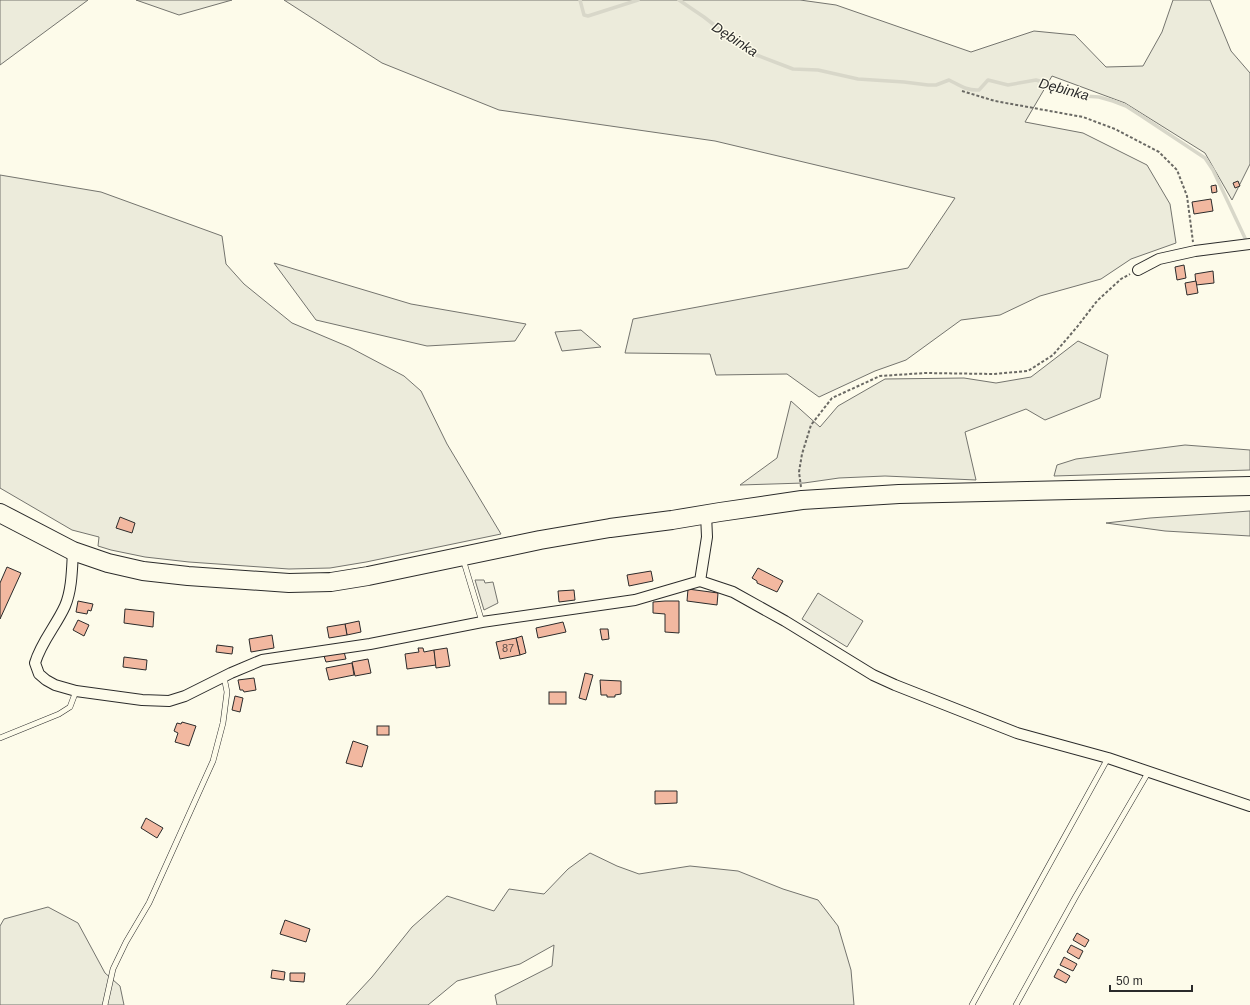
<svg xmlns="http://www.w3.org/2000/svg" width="1250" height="1005" viewBox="0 0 1250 1005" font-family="Helvetica,sans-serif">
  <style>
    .green { fill: #ecebdb; stroke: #74746e }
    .parking { fill: #eceadb; stroke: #74746e }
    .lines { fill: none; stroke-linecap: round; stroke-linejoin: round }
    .stream { stroke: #d8d7c9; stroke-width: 3.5 }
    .building { fill: #f2b8a0; stroke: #2b2b2b }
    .lane-casing { stroke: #2b2b2b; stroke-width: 6 }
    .street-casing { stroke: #2b2b2b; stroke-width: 12 }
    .highway-casing { stroke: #2b2b2b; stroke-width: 20 }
    .path { stroke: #6a6964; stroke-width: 2; stroke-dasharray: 3 2; stroke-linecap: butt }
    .lane { stroke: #fdfbea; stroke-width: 5 }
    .street { stroke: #fdfbea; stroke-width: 10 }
    .highway { stroke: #fdfbea; stroke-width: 18 }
    .labels { text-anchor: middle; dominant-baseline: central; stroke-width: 3; stroke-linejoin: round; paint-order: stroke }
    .number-label { font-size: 11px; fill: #5d4e48 }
    .water-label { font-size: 14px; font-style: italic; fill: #2b2b2b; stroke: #fdfbea }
  </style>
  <rect width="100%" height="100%" fill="#fdfbea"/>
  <!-- green -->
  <g class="green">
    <polygon points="0,0 88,0 0,65"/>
    <polygon points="136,0 232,0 179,15"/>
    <polygon points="284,0 800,0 836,5 971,52 1034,31 1075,35 1106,67 1143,66 1162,32 1173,0 1210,0 1231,51 1250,73 1250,164 1232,200 1205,153 1125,103 1052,76 1025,122 1083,133 1147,165 1170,204 1176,243 1131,259 1101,279 1040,296 1000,315 961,320 906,360 875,371 819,397 787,374 716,375 710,354 625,353 633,319 908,268 955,198 715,141 499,110 382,63"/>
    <polygon points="0,175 101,192 222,236 226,264 244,284 292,323 349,347 404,376 421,391 447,444 501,534 366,562 330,568 289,569 189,562 145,557 111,550 98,546 99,537 72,530 0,488"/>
    <polygon points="274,263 411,304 526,324 515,341 427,346 316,320"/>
    <polygon points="581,330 601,347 562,351 555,332"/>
    <polygon points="1078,341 1108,355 1100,398 1045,420 1026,409 965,432 976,480 885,476 839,478 804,483 740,485 777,458 791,401 820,427 838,406 885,379 964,378 996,383 1031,377"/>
    <polygon points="1185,445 1250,450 1250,470 1054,476 1057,465 1076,459"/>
    <polygon points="1250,511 1250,536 1165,531 1106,523 1150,518"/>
    <polygon points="818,593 863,621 847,647 802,619"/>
    <polygon points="590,853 617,866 639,874 690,866 738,871 783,889 818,900 838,926 851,970 854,1005 497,1005 495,995 552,966 554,945 520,964 457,981 428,1005 346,1005 372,977 412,927 447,896 494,911 509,889 544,894 568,869"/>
    <polygon points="48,907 78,923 105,973 120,986 124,1005 0,1005 0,926 4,919"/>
  </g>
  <!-- parking -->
  <polygon class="parking" points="475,580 484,580 485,583 493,582 498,603 484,610"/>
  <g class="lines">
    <!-- stream -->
    <g class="stream">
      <polyline points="580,0 584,15 588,16 638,0"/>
      <path d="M679,0L704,17L749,52L793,69L818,70L858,79L904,82L928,85H936L949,80C959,85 967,91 979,90L988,80L1008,85L1036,80L1054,85L1084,96L1099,97L1113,101L1126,106L1140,115L1205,158L1213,170L1245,238"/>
    </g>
  </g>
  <!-- building -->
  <g class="building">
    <polygon points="1238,181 1240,186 1235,188 1233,183"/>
    <polygon points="1216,185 1217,192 1212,193 1211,186"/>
    <polygon points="1211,199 1213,211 1194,214 1192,202"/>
    <polygon points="1184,265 1186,278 1177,280 1175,267"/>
    <polygon points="1213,271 1214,283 1196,285 1195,274"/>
    <polygon points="1196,281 1198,293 1187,295 1185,283"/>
    <polygon points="120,517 135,523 132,533 116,528"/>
    <polygon points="7,567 21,573 0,619 0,583"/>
    <polygon points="758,568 783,581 777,592 757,583 757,581 752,578"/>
    <polygon points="651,571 653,581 629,586 627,575"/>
    <polygon points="688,589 718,593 717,605 687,601"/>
    <polygon points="574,590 575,600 559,602 558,591"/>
    <polygon points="78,601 93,604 91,611 88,610 87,614 76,612"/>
    <polygon points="665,601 679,601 679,633 665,632 665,614 653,613 653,602"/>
    <polygon points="125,609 154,612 153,627 124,623"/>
    <polygon points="78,620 89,625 84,636 73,630"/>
    <polygon points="359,621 361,632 347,635 345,624"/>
    <polygon points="563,622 566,632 538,638 536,628"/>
    <polygon points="345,624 347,635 329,638 327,627"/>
    <polygon points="600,629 608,629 609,639 602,640"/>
    <polygon points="272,635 274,648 251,652 249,639"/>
    <polygon points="522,636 526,653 520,655 516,638"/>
    <polygon points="516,638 520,655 500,659 496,642"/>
    <polygon points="217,645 233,647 232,654 216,652"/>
    <polygon points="418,648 423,648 424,652 434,650 436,665 407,669 405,654 419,652"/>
    <polygon points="447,648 450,666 436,668 434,650"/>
    <polygon points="344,652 346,659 326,662 324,656"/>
    <polygon points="124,657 147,660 146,670 123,667"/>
    <polygon points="368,659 371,673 355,676 352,662"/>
    <polygon points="352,663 354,675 329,680 326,668"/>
    <polygon points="585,673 593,675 586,700 579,698"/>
    <polygon points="254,678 256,690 244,692 243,690 240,690 238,680"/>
    <polygon points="600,680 621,681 621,694 615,695 615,697 607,697 607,695 601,695"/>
    <rect x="549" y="692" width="17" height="12"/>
    <polygon points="235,696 243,698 240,712 232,710"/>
    <polygon points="182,722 196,726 189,746 175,742 178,733 174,731 177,723 181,724"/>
    <rect x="377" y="726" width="12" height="9"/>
    <polygon points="353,741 368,746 362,767 346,763"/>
    <polygon points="655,791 677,791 677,803 655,804"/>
    <polygon points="146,818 163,828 157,838 141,828"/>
    <polygon points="285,920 310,929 306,942 280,934"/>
    <polygon points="1077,933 1089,940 1085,947 1073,940"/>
    <polygon points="1071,945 1083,951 1079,959 1067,952"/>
    <polygon points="1064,957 1077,964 1073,971 1060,965"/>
    <polygon points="1058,969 1070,976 1066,983 1054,977"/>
    <polygon points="272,970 285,972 284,980 271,978"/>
    <polygon points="290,973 305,973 304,982 290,981"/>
  </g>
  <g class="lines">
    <!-- lane casing -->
    <g class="lane-casing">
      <g id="lane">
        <polyline points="463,559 482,622"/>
        <polyline points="0,738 59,714 70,707 76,691"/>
        <polyline points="105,1005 113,969 126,942 149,903 213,761 223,723 227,692 224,677"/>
        <polyline points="972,1005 1108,758"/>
        <polyline points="1016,1005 1076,896 1149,771"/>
      </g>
    </g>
    <!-- street casing -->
    <g class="street-casing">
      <g id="street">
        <polyline points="1138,270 1159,259 1195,251 1250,244"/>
        <path d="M73,551C72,568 72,590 65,606C56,626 41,642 35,663L39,674L46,680L55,685L76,691L142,700L169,701L185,696L231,673L262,660L370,644L482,622L635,600L700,581L707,537L706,514"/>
        <polyline points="700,581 733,592 785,621 873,675 895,685 1017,733 1108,758 1250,806"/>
      </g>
    </g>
    <!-- highway casing -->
    <g class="highway-casing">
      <polyline id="highway" points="0,513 73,551 108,563 143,571 188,576 289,583 331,582 368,576 540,540 610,528 672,520 720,512 802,500 899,494 1250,486"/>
    </g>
    <!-- path -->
    <g class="path">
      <polyline points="962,91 995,101 1083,117 1115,129 1159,152 1177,170 1187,196 1193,242"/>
      <polyline points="801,487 799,472 802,454 811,425 832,398 880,376 925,373 993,374 1028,371 1053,355 1077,327 1097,301 1121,279 1130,274"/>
    </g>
    <!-- lane -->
    <use href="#lane" class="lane"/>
    <!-- street -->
    <use href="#street" class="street"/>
    <!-- highway -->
    <use href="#highway" class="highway"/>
  </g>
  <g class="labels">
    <!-- number labels -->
    <g class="number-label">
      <text x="508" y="648">87</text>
    </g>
    <!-- water labels -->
    <g class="water-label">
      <text transform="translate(735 39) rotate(33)">Dębinka</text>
      <text transform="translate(1064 89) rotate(15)">Dębinka</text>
    </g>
  </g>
  <!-- scale -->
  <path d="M1110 985v6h82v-6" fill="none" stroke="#2b2b2b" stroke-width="2"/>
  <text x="1116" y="985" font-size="12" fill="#2b2b2b" stroke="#fdfbea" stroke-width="3" paint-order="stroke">50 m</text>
</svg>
